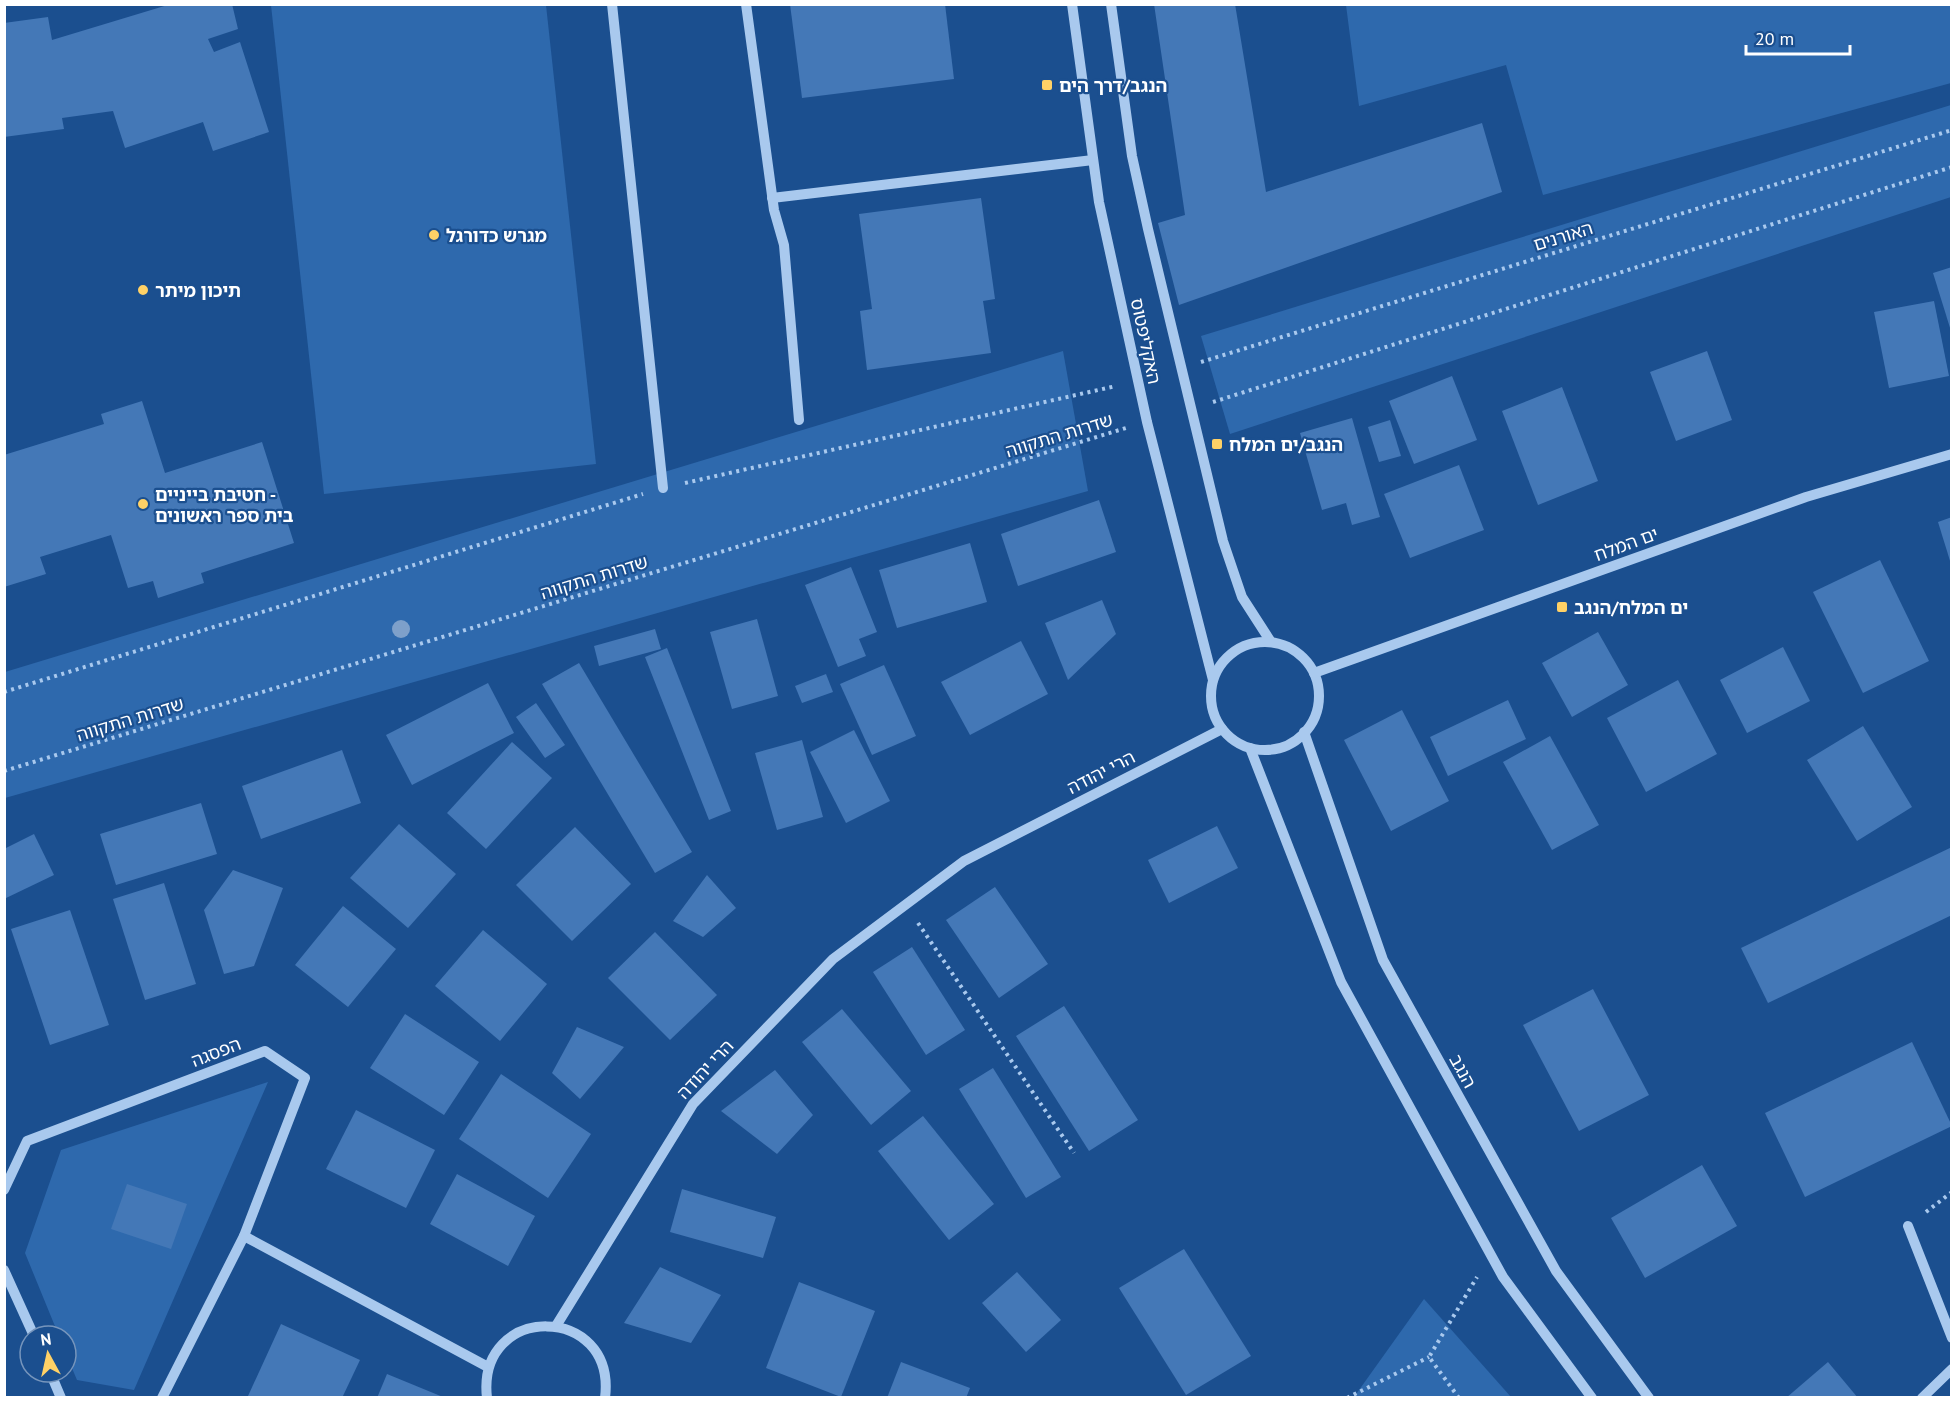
<svg xmlns="http://www.w3.org/2000/svg" width="1956" height="1402" viewBox="0 0 1956 1402" font-family="'PT Sans','Noto Sans Hebrew',sans-serif">
  <style>
    .green { fill: #2e69ad }
    .building { fill: #4478b7 }
    .lines { fill: none; stroke-linecap: round; stroke-linejoin: round }
    .path { stroke: #a9c9ee; stroke-width: 4; stroke-dasharray: 3 4.5; stroke-linecap: butt }
    .minor { stroke: #a9c9ee; stroke-width: 10 }
    .tree { fill: #7ea0ca }
    .poi-dot { fill: #ffd166; stroke: #1b4f8f; stroke-width: 2 }
    .labels { text-anchor: middle; dominant-baseline: central; stroke-width: 4.5; stroke-linejoin: round; paint-order: stroke }
    .poi-label { font-size: 18px; font-weight: bold; fill: #fff; stroke: #1b4f8f; text-anchor: start }
    .street-label { font-size: 18px; fill: #fff; stroke: #1b4f8f }
  </style>
  <rect width="100%" height="100%" fill="#1b4f8f"/>
  <!-- green -->
  <g class="green">
    <polygon points="271,5 546,5 596,464 324,494"/>
    <polygon points="1346,5 1951,5 1951,83 1543,195 1506,65 1359,106"/>
    <polygon points="1951,105 1951,197 1230,434 1201,336"/>
    <polygon points="1063,351 1088,491 5,798 5,672"/>
    <polygon points="268,1082 134,1390 77,1380 66,1354 66,1336 59,1336 25,1253 61,1150"/>
    <polygon points="1424,1299 1511,1397 1354,1397"/>
  </g>
  <!-- building -->
  <g class="building">
    <polygon points="171,4 232,4 238,29 208,39 214,52 240,42 269,132 213,151 203,122 125,148 113,111 62,118 64,129 4,137 4,23 48,17 52,40"/>
    <polygon points="790,4 945,4 954,79 802,98"/>
    <polygon points="1154,4 1235,4 1266,192 1482,123 1502,192 1179,305 1158,223 1185,215"/>
    <polygon points="981,198 995,299 983,301 991,353 867,370 860,311 872,309 859,214"/>
    <polygon points="1952,267 1952,331 1951,331 1933,273"/>
    <polygon points="1934,301 1949,376 1889,388 1874,312"/>
    <polygon points="1707,351 1732,420 1676,441 1650,372"/>
    <polygon points="1452,376 1477,440 1414,464 1389,401"/>
    <polygon points="1562,387 1598,481 1538,505 1502,411"/>
    <polygon points="142,401 165,473 262,442 294,543 201,573 204,583 158,598 153,581 128,588 111,535 40,557 46,574 4,587 4,455 104,424 101,414"/>
    <polygon points="1352,418 1380,517 1352,525 1346,503 1322,510 1300,433"/>
    <polygon points="1390,420 1401,456 1379,462 1368,427"/>
    <polygon points="1459,465 1484,530 1410,558 1384,494"/>
    <polygon points="1099,500 1116,552 1018,586 1001,534"/>
    <polygon points="1952,517 1952,564 1951,564 1938,522"/>
    <polygon points="970,543 987,602 897,628 879,570"/>
    <polygon points="1880,560 1929,661 1863,693 1813,592"/>
    <polygon points="851,567 877,632 859,639 866,656 838,667 805,585"/>
    <polygon points="1102,600 1116,634 1068,680 1045,623"/>
    <polygon points="757,619 778,696 732,709 710,632"/>
    <polygon points="655,629 661,649 599,666 594,646"/>
    <polygon points="1598,632 1628,685 1572,717 1542,663"/>
    <polygon points="1021,641 1048,694 970,735 941,682"/>
    <polygon points="1783,647 1810,701 1747,733 1720,680"/>
    <polygon points="667,648 731,811 709,820 645,657"/>
    <polygon points="579,663 692,852 655,873 542,684"/>
    <polygon points="884,665 916,736 872,755 840,684"/>
    <polygon points="826,674 833,692 802,703 795,686"/>
    <polygon points="1678,680 1717,754 1646,792 1607,718"/>
    <polygon points="488,683 514,733 412,785 386,735"/>
    <polygon points="1508,700 1526,739 1448,776 1430,737"/>
    <polygon points="536,703 565,745 545,758 516,717"/>
    <polygon points="1402,710 1449,801 1391,831 1344,740"/>
    <polygon points="1863,726 1912,807 1857,841 1807,760"/>
    <polygon points="854,730 890,801 846,823 810,752"/>
    <polygon points="1550,736 1599,825 1552,850 1503,762"/>
    <polygon points="802,740 823,817 777,830 755,753"/>
    <polygon points="512,742 552,778 486,849 447,813"/>
    <polygon points="342,750 361,803 261,839 242,786"/>
    <polygon points="201,803 217,854 116,885 100,834"/>
    <polygon points="399,824 456,874 408,928 350,878"/>
    <polygon points="1217,826 1238,868 1169,903 1148,860"/>
    <polygon points="575,827 631,884 572,941 516,885"/>
    <polygon points="34,834 54,875 4,899 4,849"/>
    <polygon points="1952,847 1952,915 1768,1003 1741,948"/>
    <polygon points="233,870 283,888 254,966 224,974 204,910"/>
    <polygon points="707,875 736,908 703,937 673,921"/>
    <polygon points="164,883 196,984 145,1000 113,899"/>
    <polygon points="995,887 1048,964 999,998 946,920"/>
    <polygon points="343,906 396,949 348,1007 295,965"/>
    <polygon points="70,910 109,1025 50,1045 11,929"/>
    <polygon points="483,930 547,984 500,1041 435,986"/>
    <polygon points="655,932 717,995 670,1040 608,978"/>
    <polygon points="912,947 965,1030 926,1055 873,972"/>
    <polygon points="1593,989 1649,1095 1579,1131 1523,1025"/>
    <polygon points="1064,1006 1138,1120 1089,1151 1016,1036"/>
    <polygon points="842,1009 911,1091 871,1125 802,1042"/>
    <polygon points="405,1014 479,1062 444,1115 370,1068"/>
    <polygon points="577,1027 624,1047 580,1099 552,1073"/>
    <polygon points="1912,1042 1952,1126 1805,1197 1765,1113"/>
    <polygon points="993,1068 1061,1177 1026,1198 959,1089"/>
    <polygon points="775,1070 813,1115 777,1154 721,1111"/>
    <polygon points="501,1074 591,1134 548,1198 459,1139"/>
    <polygon points="356,1110 435,1150 406,1208 326,1169"/>
    <polygon points="923,1116 994,1204 949,1240 878,1151"/>
    <polygon points="1702,1165 1737,1226 1645,1278 1611,1218"/>
    <polygon points="457,1174 535,1216 508,1266 430,1224"/>
    <polygon points="127,1184 187,1204 171,1249 111,1229"/>
    <polygon points="682,1189 776,1217 763,1258 670,1232"/>
    <polygon points="1184,1249 1251,1356 1186,1395 1119,1288"/>
    <polygon points="660,1267 721,1295 691,1343 624,1323"/>
    <polygon points="1017,1272 1061,1320 1026,1352 982,1303"/>
    <polygon points="799,1282 875,1311 841,1397 766,1368"/>
    <polygon points="281,1324 360,1360 342,1398 252,1398 248,1396"/>
    <polygon points="901,1362 970,1388 966,1398 887,1398"/>
    <polygon points="1828,1362 1858,1398 1786,1398"/>
    <polygon points="387,1374 443,1397 443,1398 377,1398"/>
  </g>
  <g class="lines">
    <!-- path -->
    <g class="path">
      <polyline points="1201,362 1952,130"/>
      <polyline points="1213,402 1952,167"/>
      <polyline points="685,483 1116,386"/>
      <polyline points="4,692 643,494"/>
      <polyline points="4,771 1126,428"/>
      <polyline points="918,923 1074,1153"/>
      <polyline points="1926,1212 1952,1192"/>
      <polyline points="1347,1398 1429,1357"/>
      <polyline points="1459,1398 1429,1357 1477,1277"/>
    </g>
    <!-- minor -->
    <g class="minor">
      <polyline points="612,4 663,488"/>
      <polyline points="746,4 774,210 784,245 799,420"/>
      <polyline points="1072,4 1099,202 1147,422 1213,680"/>
      <polyline points="1111,4 1132,156 1148,229 1223,541 1242,597 1271,642"/>
      <polyline points="772,198 1093,160"/>
      <circle cx="1265" cy="696" r="54"/>
      <polyline points="1314,673 1806,497 1952,454"/>
      <polyline points="1304,732 1383,960 1556,1271 1649,1398"/>
      <polyline points="1250,748 1341,982 1503,1277 1592,1398"/>
      <polyline points="4,1190 27,1141 265,1051 305,1078 244,1236 162,1398"/>
      <polyline points="1908,1226 1952,1338"/>
      <polyline points="244,1236 488,1367"/>
      <polyline points="4,1270 34,1336"/>
      <polyline points="556,1326 693,1104 833,959 964,861 1222,729"/>
      <polyline points="50,1372 61,1398"/>
      <path d="M487,1398C476,1302 617,1303 605,1398"/>
      <polyline points="1922,1398 1952,1369"/>
    </g>
  </g>
  <!-- trees -->
  <circle class="tree" cx="401" cy="629" r="9"/>
  <!-- markers -->
  <g class="poi-dot">
    <rect x="1041" y="79" width="12" height="12" rx="3"/>
    <circle cx="434" cy="235" r="6"/>
    <circle cx="143" cy="290" r="6"/>
    <rect x="1211" y="438" width="12" height="12" rx="3"/>
    <circle cx="143" cy="504" r="6"/>
    <rect x="1556" y="601" width="12" height="12" rx="3"/>
  </g>
  <g class="labels">
    <!-- poi labels -->
    <g class="poi-label">
      <text x="1059" y="85">הנגב/דרך הים</text>
      <text x="446" y="235">מגרש כדורגל</text>
      <text x="155" y="290">תיכון מיתר</text>
      <text x="1229" y="444">הנגב/ים המלח</text>
      <text x="155" y="494">חטיבת בייניים -<tspan x="155" dy="21">בית ספר ראשונים</tspan></text>
      <text x="1574" y="607">ים המלח/הנגב</text>
    </g>
    <!-- street labels -->
    <g class="street-label">
      <text transform="translate(1563 236) rotate(-17)">האורנים</text>
      <text transform="translate(1146 341) rotate(78)">האקליפטוס</text>
      <text transform="translate(1059 435) rotate(-17)">שדרות התקווה</text>
      <text transform="translate(1626 544) rotate(-20)">ים המלח</text>
      <text transform="translate(594 577) rotate(-17)">שדרות התקווה</text>
      <text transform="translate(130 719) rotate(-17)">שדרות התקווה</text>
      <text transform="translate(1101 772) rotate(-27)">הרי יהודה</text>
      <text transform="translate(216 1052) rotate(-21)">הפסגה</text>
      <text transform="translate(705 1069) rotate(-47)">הרי יהודה</text>
      <text transform="translate(1463 1071) rotate(61)">הנגב</text>
    </g>
  </g>
  <!-- border -->
  <rect width="1956" height="1402" fill="none" stroke="#ffffff" stroke-width="12"/>
  <!-- north arrow -->
  <g transform="translate(48 1354) rotate(352)"><circle r="28" fill="#1b4f8f" stroke="#7695bc" stroke-width="1.5"/>
  <path d="M0-4.5L10 22L0 15L-10 22Z" fill="#ffd166"/>
  <text y="-9" font-size="16" font-weight="bold" text-anchor="middle" fill="#ffffff">N</text>
  </g>
  <!-- scale -->
  <path d="M1746 45v9h104v-9" fill="none" stroke="#ffffff" stroke-width="3"/>
  <text x="1755" y="45" font-size="18" fill="#ffffff" stroke="#1b4f8f" stroke-width="4.5" paint-order="stroke">20 m</text>
</svg>
